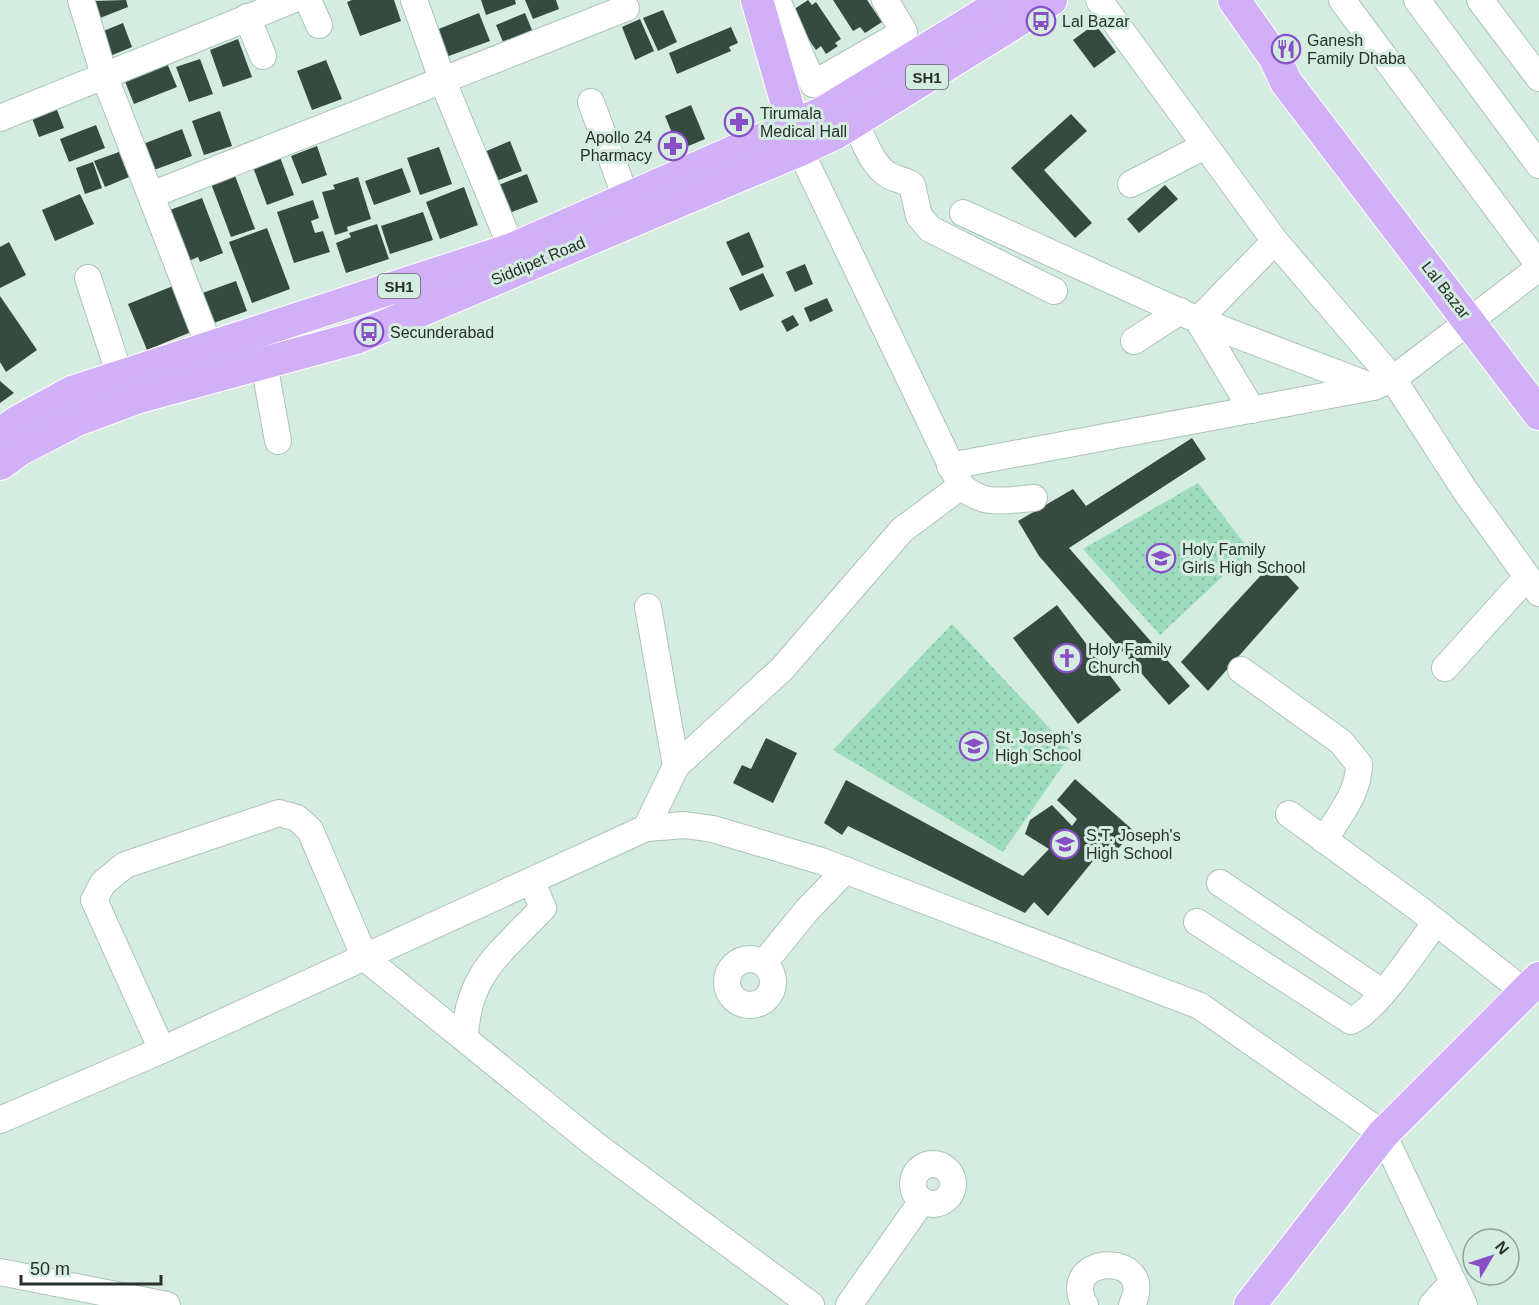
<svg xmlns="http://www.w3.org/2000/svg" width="1539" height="1305" viewBox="0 0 1539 1305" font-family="Helvetica,sans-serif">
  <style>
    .grass { fill: url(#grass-dots) }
    .building { fill: #374a40 }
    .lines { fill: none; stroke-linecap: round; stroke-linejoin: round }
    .minor-casing { stroke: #adc3b7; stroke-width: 28 }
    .major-casing { stroke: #fff; stroke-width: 34 }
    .minor { stroke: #fff; stroke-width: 26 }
    .major { stroke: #d1b0f8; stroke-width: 32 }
    .labels { text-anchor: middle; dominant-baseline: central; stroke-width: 6; stroke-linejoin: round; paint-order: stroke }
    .shield { fill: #d5ece0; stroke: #5b6862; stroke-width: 1.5 }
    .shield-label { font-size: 15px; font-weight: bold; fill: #27302c }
    .poi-label { font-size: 16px; fill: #27302c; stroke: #d5ece0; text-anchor: start }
    .street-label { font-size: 16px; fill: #27302c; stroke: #d5ece0 }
  </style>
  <defs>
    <pattern id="grass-dots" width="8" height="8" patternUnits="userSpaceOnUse" patternTransform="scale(1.5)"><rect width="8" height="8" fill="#9dddbe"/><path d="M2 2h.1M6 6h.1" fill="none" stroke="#87bea3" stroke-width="1.8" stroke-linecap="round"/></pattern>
  </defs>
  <rect width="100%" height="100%" fill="#d5ece0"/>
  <!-- grass -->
  <g class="grass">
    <polygon points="1198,483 1250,551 1160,635 1083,549"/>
    <polygon points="952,624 1072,752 1003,852 833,750"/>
  </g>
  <!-- building -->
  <g class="building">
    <polygon points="126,0 128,7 100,18 93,1"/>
    <polygon points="352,0 394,0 401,21 360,36 347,2"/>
    <polygon points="481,0 515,0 516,4 486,15"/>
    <polygon points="525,0 556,0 559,9 533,19"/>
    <polygon points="808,0 812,5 816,2 841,39 835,43 838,46 826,54 821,46 816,50 790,12"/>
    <polygon points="833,0 867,0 882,22 865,33 860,27 853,31"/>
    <polygon points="663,10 677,42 658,51 643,18"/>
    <polygon points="479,13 490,41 446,57 436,30"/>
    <polygon points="525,13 532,30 503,42 496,25"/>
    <polygon points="640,19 654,51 635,60 622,27"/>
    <polygon points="123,23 132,47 110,56 101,32"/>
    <polygon points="1095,24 1116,52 1094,68 1073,40"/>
    <polygon points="731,27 738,43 729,47 731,51 677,74 669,53"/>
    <polygon points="238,39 252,77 223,87 210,50"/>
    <polygon points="200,59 213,94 189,102 176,67"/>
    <polygon points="326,60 342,99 312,110 297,71"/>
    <polygon points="167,63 177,87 134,104 124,79"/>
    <polygon points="54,102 64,128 39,137 29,110"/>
    <polygon points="691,105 705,139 679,150 665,116"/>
    <polygon points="220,111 232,146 204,155 192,121"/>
    <polygon points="1071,114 1087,131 1044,170 1092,223 1075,238 1011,168"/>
    <polygon points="96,125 105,148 69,162 60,139"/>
    <polygon points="182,129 192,156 154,170 143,144"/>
    <polygon points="510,141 522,171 494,182 482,153"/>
    <polygon points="317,146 327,175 302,184 291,156"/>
    <polygon points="439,147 452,184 420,195 407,158"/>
    <polygon points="119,152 129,177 105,187 94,161"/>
    <polygon points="280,157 294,195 267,205 253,167"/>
    <polygon points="93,162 102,188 85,194 76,168"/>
    <polygon points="402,168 411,192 374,205 365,181"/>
    <polygon points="234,173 255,229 231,237 210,181"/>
    <polygon points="527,174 538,202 507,214 496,186"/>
    <polygon points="358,177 371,219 347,227 348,231 335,235 322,192 335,189 333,185"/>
    <polygon points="1165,185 1178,199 1139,233 1127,219"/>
    <polygon points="464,187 478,225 440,239 426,202"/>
    <polygon points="80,194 94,224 55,241 42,210"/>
    <polygon points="202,198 223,253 200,262 198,257 189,261 170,210"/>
    <polygon points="313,200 319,218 311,221 315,233 323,231 330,252 294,263 277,212"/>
    <polygon points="423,212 433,240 390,254 381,226"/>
    <polygon points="377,224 389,259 346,273 336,243 351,237 349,233"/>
    <polygon points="267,228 290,289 252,303 229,242"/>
    <polygon points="749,232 764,267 742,276 726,242"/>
    <polygon points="9,242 26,275 0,288 0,247"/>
    <polygon points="805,264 813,284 795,292 786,272"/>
    <polygon points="763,273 774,296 740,311 729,288"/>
    <polygon points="236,281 247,311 208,325 197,295"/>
    <polygon points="173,286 191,332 147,350 128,304"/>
    <polygon points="0,296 37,350 6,372 0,362"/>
    <polygon points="827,298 833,311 810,322 804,308"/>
    <polygon points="793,315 799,325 787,332 781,321"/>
    <polygon points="0,381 14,393 0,403"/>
    <polygon points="1192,438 1206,459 1069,548 1190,686 1169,705 1039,556 1018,521 1073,489 1086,506"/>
    <polygon points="1274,561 1299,588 1208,691 1181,662"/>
    <polygon points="1057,605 1121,690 1078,724 1013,638"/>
    <polygon points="766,738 797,753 773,803 733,783 742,765 751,769"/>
    <polygon points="1075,779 1134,831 1115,852 1106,845 1048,916 1034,902 1025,913 848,826 842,835 824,823 846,780 1023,876 1049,849 1025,834 1030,820 1052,805 1072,826 1077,819 1057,800"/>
  </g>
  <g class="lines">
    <!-- minor casing -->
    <g class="minor-casing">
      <g id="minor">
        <polyline points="81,0 104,75 210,348"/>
        <polyline points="308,0 319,25"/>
        <polyline points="414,0 442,79 512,249"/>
        <polyline points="777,0 813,84 904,32 885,0"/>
        <polyline points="1099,0 1275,241 1393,379 1464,489 1539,593"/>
        <polyline points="1342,0 1539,265"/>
        <polyline points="1417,0 1539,165"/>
        <polyline points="1480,0 1539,78"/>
        <polyline points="247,17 263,56"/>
        <polyline points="591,102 626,198"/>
        <polyline points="0,118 292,0"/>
        <path d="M855,121C863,138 872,167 890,176C898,180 904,180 912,185L919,216L930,229L1054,291"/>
        <path d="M800,150L961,486C985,507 1005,500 1034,498"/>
        <polyline points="1131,184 1193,152 1203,143"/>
        <polyline points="151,195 626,8"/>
        <polyline points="963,213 1198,320 1252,410"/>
        <polyline points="1275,241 1198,320 1373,387"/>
        <polyline points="88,278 120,376"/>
        <polyline points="1134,341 1180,311"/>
        <polyline points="264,363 278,441"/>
        <polyline points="950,466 1373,387 1393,379 1539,268"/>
        <polyline points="1445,668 1526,578"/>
        <path d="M1241,670L1341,742L1359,764C1359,793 1339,816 1324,840"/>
        <polyline points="676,766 782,669 902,530 961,486"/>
        <polyline points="1289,814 1418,908 1525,992"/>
        <polyline points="646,828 676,766 648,607"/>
        <polyline points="1220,883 1382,992"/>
        <path d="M1197,922L1351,1021C1376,1011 1418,946 1436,922"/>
        <circle cx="750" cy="982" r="23"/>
        <polyline points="764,963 808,909 846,870"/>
        <path d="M465,1038C467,973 502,952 543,908L532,882"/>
        <polyline points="162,1050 94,900 103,883 125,865 279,813 297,818 310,830 365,958 598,1147 811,1305"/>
        <polyline points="0,1120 162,1050 646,828 685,825 713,829 821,861 1200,1006 1383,1134 1464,1305"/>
        <circle cx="933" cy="1184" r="20"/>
        <polyline points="0,1272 167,1305"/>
        <polyline points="849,1305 922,1201"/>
        <path d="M1085,1305C1057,1254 1158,1250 1132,1305"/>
        <polyline points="1432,1305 1453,1282"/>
      </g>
    </g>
    <!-- major casing -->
    <g class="major-casing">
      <g id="major">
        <polyline points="757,0 799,146"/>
        <polyline points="1234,0 1275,58 1286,82 1539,414"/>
        <polyline points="0,434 17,422 72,392 512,249 824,112 1007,0"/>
        <polyline points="0,464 19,450 77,420 139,397 356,338 800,150 836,133 1051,0"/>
        <polyline points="1250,1305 1383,1134 1539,978"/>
      </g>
    </g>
    <!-- minor -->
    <use href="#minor" class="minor"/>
    <!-- major -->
    <use href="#major" class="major"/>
  </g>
  <!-- icons -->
  <defs>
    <g id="bus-ring" transform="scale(1.5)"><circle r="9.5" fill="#d5ece0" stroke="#884fc6" stroke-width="1.5"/><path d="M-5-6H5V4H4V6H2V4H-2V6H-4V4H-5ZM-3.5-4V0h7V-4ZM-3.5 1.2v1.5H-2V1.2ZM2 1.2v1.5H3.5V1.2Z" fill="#884fc6"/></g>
    <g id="restaurant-ring" transform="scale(1.5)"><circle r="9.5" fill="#d5ece0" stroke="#884fc6" stroke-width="1.5"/><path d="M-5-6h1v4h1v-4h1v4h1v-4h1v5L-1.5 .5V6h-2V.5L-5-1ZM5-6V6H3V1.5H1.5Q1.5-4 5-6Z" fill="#884fc6"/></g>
    <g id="pharmacy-ring" transform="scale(1.5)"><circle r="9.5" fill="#d5ece0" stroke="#884fc6" stroke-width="1.5"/><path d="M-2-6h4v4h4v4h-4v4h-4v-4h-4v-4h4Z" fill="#884fc6"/></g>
    <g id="school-ring" transform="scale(1.5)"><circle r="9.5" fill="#d5ece0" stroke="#884fc6" stroke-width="1.5"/><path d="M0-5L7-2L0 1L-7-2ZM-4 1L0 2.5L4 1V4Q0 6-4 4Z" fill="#884fc6"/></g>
    <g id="church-ring" transform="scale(1.5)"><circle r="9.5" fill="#d5ece0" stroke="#884fc6" stroke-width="1.5"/><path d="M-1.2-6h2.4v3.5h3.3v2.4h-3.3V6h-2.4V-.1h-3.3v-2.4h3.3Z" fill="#884fc6"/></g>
  </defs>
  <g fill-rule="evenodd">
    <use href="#bus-ring" x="1041" y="21"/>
    <use href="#restaurant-ring" x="1286" y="49"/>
    <use href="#pharmacy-ring" x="739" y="122"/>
    <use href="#pharmacy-ring" x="673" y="146"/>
    <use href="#bus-ring" x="369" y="332"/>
    <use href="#school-ring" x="1161" y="558"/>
    <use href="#church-ring" x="1067" y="658"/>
    <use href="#school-ring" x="974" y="746"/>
    <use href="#school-ring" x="1065" y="844"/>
  </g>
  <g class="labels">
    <!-- shield labels -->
    <g class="shield">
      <rect x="906" y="65" width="42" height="24" rx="4.5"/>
      <rect x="378" y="274" width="42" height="24" rx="4.5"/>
    </g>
    <g class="shield-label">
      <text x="927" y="77">SH1</text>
      <text x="399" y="286">SH1</text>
    </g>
    <!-- poi labels -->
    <g class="poi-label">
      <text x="1062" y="21">Lal Bazar</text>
      <text x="1307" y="40">Ganesh<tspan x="1307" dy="18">Family Dhaba</tspan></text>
      <text x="760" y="113">Tirumala<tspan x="760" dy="18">Medical Hall</tspan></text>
      <text x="652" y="137" text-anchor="end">Apollo 24<tspan x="652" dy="18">Pharmacy</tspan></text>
      <text x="390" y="332">Secunderabad</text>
      <text x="1182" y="549">Holy Family<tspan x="1182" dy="18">Girls High School</tspan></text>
      <text x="1088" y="649">Holy Family<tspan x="1088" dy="18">Church</tspan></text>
      <text x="995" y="737">St. Joseph's<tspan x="995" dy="18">High School</tspan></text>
      <text x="1086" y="835">S.T. Joseph's<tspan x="1086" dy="18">High School</tspan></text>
    </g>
    <!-- street labels -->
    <g class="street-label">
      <text transform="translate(538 261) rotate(-23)">Siddipet Road</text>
      <text transform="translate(1446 290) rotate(52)">Lal Bazar</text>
    </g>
  </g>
  <!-- north arrow -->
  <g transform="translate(1491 1257) rotate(51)"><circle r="28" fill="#d5ece0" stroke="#8fa198" stroke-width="1.5"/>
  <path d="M0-4.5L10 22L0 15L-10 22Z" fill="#884fc6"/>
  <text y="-9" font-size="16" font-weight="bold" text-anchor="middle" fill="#27302c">N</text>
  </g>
  <!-- scale -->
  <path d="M21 1275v9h140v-9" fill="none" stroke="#27302c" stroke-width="3"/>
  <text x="30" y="1275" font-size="18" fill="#27302c" stroke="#d5ece0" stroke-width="4.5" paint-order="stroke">50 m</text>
</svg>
